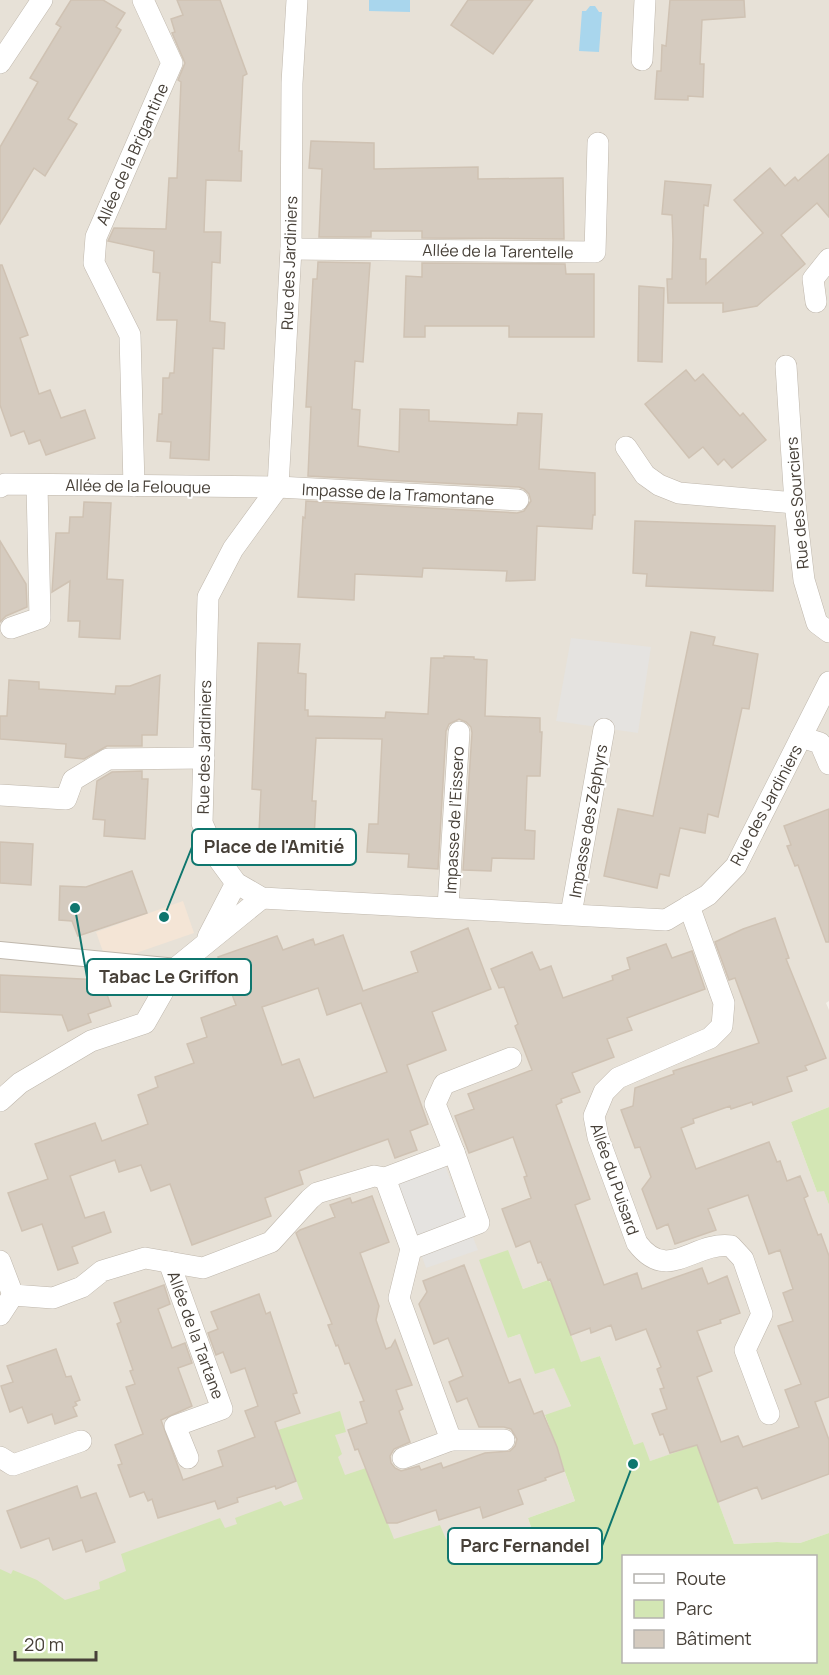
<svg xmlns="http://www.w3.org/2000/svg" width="829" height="1675" viewBox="0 0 829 1675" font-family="Manrope,sans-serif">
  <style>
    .residential { fill: #e7e1d7 }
    .commercial { fill: #f4e5d6 }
    .green { fill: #d3e6b4; fill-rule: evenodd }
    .parking { fill: #e5e3e0 }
    .water { fill: #a9d6ed }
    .building { fill: #d5cbbf; stroke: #cfc2b3; stroke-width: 1.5; fill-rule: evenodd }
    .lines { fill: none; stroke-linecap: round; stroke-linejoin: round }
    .pedestrian-casing { stroke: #bfb7ac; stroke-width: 18 }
    .minor-casing { stroke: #bfb7ac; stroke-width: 22 }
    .pedestrian { stroke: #fff; stroke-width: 16 }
    .minor { stroke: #fff; stroke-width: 21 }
    .labels { text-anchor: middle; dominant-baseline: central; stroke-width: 4.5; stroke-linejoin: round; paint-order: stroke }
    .street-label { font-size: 16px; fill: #474038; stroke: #fff }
    .leader { fill: none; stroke: #0f766e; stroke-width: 2 }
    .callout-dot { fill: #0f766e; stroke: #fff; stroke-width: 2 }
    .callout { fill: #fff; stroke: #0f766e; stroke-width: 2 }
    .callout-label { font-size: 18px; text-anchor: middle; font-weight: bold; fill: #474038 }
  </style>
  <rect width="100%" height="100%" fill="#f4f0e9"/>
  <!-- residential -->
  <polygon class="residential" points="0,0 829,0 829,1001 826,1003 829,1010 829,1107 791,1122 817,1192 824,1190 829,1205 829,1533 800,1543 777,1542 734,1544 697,1446 650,1461 634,1445 600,1356 581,1363 548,1280 523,1289 507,1250 508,1338 520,1334 554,1367 571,1406 545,1416 575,1501 528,1518 533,1533 491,1538 624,1662 0,1675"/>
  <!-- commercial -->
  <polygon class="commercial" points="183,901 194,933 107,963 96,932"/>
  <!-- green -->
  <g class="green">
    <polygon points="829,1107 829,1205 824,1191 817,1192 791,1122"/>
    <path d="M508,1250L523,1289L548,1280L553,1286L581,1362L600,1356L634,1445L643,1442L650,1461L697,1445L734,1544L777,1542L800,1543L829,1533V1675H0V1569L11,1574L13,1570L37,1580L65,1600L100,1589L99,1582L126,1571L121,1554L220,1518L225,1528L237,1524L235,1518L281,1501L284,1506L303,1499L278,1430L340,1411L346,1432L335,1435L342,1454L338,1457L345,1475L366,1468L394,1539L440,1525L446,1539L487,1527L490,1538L533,1533L528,1518L575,1501L545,1415L571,1406L554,1368L535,1374L520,1334L508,1338L479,1260ZM624,1556H816V1662H624Z"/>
  </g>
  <!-- parking -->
  <g class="parking">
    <polygon points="571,638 651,647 638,733 556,721"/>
    <polygon points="442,1158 478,1250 426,1268 393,1176"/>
  </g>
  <!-- water -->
  <g class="water">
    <polygon points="369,0 410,0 410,12 369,11"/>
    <polygon points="590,6 595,6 599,12 602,12 599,52 579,51 582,11 586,11"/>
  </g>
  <!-- building -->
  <g class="building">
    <polygon points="71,0 103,0 125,13 116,27 121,30 68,119 77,124 45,176 34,168 0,224 0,147 38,82 30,78 61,27 56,24"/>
    <polygon points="177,0 220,0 247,74 243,76 239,151 242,151 241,181 206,180 204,232 221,232 220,263 212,262 210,321 225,323 224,349 213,348 209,460 170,458 171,442 157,441 159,414 162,414 163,378 169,378 170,373 174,373 177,320 157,320 160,273 153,272 154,251 108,241 114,228 166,229 169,178 177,178 181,82 178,80 185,63 172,33 175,32 171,19 183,15"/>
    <polygon points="468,0 533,0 493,54 451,25"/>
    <polygon points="670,0 744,0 745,17 702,20 700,64 704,64 703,97 688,96 688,100 655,99 657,71 661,71 662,45 666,46"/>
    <polygon points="311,141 374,143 374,169 478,167 478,179 563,178 564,239 422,238 422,231 371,231 371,237 319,237 322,169 309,168"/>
    <polygon points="829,154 829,217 817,203 781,235 805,264 757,306 723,312 723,303 668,303 667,279 672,279 673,240 672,215 662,214 665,181 711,185 708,206 704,205 700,259 706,259 706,284 763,233 734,200 770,168 785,186 795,177 798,181"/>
    <polygon points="318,262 370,263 363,362 355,361 352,409 360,410 358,446 399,452 400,409 429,410 429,421 517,425 518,413 542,414 539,469 595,473 595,515 593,515 592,529 537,526 535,580 506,581 507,571 423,568 422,577 355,574 354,600 298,597 303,517 305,518 306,501 517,513 524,511 531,501 529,494 524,489 519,487 308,476 311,407 306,407 313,279 317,279"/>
    <polygon points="422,263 565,264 566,274 594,274 594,337 509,337 509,326 425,326 425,337 404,337 406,276 422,277"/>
    <polygon points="0,265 2,265 28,335 20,338 39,394 50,390 61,418 85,410 95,438 46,455 40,440 29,444 24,431 11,436 0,405"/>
    <polygon points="639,286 664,288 662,362 638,361"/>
    <polygon points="686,370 695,381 703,374 740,416 743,413 766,440 732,468 724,459 718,465 703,447 689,458 645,404"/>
    <polygon points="84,502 111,503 107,579 123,580 120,639 79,637 80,621 68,621 70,581 52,592 56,533 69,533 70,517 83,517"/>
    <polygon points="635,521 775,526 773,591 646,586 647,574 633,573"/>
    <polygon points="0,541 26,584 27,607 6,616 0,622"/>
    <polygon points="691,632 715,637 713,645 758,654 749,709 742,708 718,817 708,814 705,833 680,828 669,876 660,874 657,888 604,876 618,809 653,816"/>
    <polygon points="258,643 300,644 298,673 306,674 305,710 308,710 308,716 385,718 386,712 428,714 431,658 444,658 444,656 474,657 474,659 487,660 485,716 540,718 540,732 542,732 540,776 527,776 525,830 535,831 534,859 492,858 491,871 463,870 472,733 471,727 466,722 459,719 449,724 446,731 438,869 408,867 409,854 367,852 369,824 378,824 382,739 316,738 312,801 316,801 313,857 258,854 261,790 252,789"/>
    <polygon points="160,675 157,735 142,735 142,746 107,746 84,759 65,757 66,744 0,739 0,716 7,716 9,680 39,682 39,689 115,694 116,686 130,686"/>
    <polygon points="142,771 142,779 148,779 145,839 104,836 105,820 93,819 97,781 112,772"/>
    <polygon points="829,809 829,942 826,942 798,865 795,866 787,846 791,845 784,826"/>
    <polygon points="0,842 33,844 31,885 0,883"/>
    <polygon points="132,871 147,913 78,936 72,921 59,920 60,886 86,887"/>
    <polygon points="775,918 789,958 786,959 826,1058 805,1066 807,1070 787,1077 792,1091 753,1105 752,1102 731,1109 730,1106 693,1119 694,1123 681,1128 696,1169 769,1142 777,1162 780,1161 787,1181 800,1176 808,1196 804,1198 811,1217 818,1235 821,1234 829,1256 829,1397 815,1402 829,1440 829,1474 762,1499 757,1487 718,1502 697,1445 670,1453 663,1434 660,1435 652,1414 667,1409 660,1389 664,1388 657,1369 661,1367 646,1329 616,1340 611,1325 591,1333 590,1328 571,1335 550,1279 548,1280 541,1262 538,1263 530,1241 516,1247 502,1209 531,1198 524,1177 527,1176 513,1137 469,1153 455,1116 474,1109 468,1094 532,1070 515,1026 518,1024 504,987 499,988 491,969 532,952 540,970 551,966 563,998 613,980 612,976 630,969 627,958 666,944 672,958 692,951 705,989 627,1018 632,1030 607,1039 614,1057 572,1073 580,1092 561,1099 562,1102 556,1105 590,1199 575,1205 604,1285 637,1273 642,1289 702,1268 708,1284 727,1276 740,1313 720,1320 721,1323 697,1331 712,1371 697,1377 721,1442 738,1436 743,1447 799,1427 785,1390 801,1384 778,1326 793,1321 783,1293 793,1289 780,1250 769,1254 748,1195 708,1209 716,1230 675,1244 668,1224 657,1229 642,1189 651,1177 640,1147 635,1148 621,1110 633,1106 635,1088 674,1074 673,1071 759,1043 735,978 729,980 715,942 743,929"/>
    <path d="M468,928L491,989L432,1012L446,1050L407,1065L428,1124L410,1131L417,1150L395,1158L388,1139L299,1171L303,1184L265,1198L271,1216L192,1245L170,1184L151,1191L141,1165L119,1172L115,1160L70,1176L85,1218L104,1212L111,1232L72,1247L78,1263L58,1270L42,1224L22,1231L8,1193L48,1179L35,1144L95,1123L102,1141L148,1124L138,1095L158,1087L155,1077L194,1063L187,1044L207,1037L201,1018L236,1005L218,957L277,936L283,950L313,939L315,945L343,935L363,991L418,972L411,952ZM318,988L327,1015L361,1003L387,1072L314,1098L299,1059L282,1065L262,1007Z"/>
    <polygon points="0,975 102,980 111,1006 88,1014 91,1022 68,1031 62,1015 0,1012"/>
    <polygon points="372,1196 389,1242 360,1253 379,1306 376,1320 386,1349 391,1347 395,1340 412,1385 396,1390 403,1409 399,1411 410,1442 394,1449 390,1456 391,1463 395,1468 401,1471 419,1466 421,1470 441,1463 443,1468 485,1453 510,1451 515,1446 517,1439 511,1429 504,1427 479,1427 467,1398 457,1402 449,1382 463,1376 456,1358 448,1338 434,1344 419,1304 427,1292 423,1281 464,1265 509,1383 520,1379 534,1414 542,1411 557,1447 564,1471 545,1478 546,1480 518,1490 523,1504 483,1518 480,1507 439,1520 436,1510 397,1523 387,1523 358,1449 355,1450 348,1430 367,1423 360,1402 364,1401 349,1363 345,1364 338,1345 336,1346 328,1325 332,1324 296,1233 300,1230 335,1217 330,1205 350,1198 352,1203"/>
    <polygon points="164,1285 170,1304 158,1309 172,1348 185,1343 192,1363 178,1368 192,1406 161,1420 183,1480 223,1466 218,1451 255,1437 245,1411 258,1406 245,1368 231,1373 223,1352 216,1355 208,1333 218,1329 211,1312 259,1294 266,1314 270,1312 297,1393 293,1394 300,1413 275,1422 296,1481 276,1489 275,1486 237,1498 238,1502 218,1509 215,1501 158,1518 152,1499 148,1501 144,1492 130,1497 118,1465 122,1464 115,1445 143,1434 126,1387 135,1384 130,1371 133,1370 117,1324 121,1322 114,1303"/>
    <polygon points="56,1349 66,1377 71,1376 80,1400 75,1402 77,1405 73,1407 77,1416 55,1424 52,1414 28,1423 22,1407 10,1412 1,1386 13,1382 7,1366"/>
    <polygon points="77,1486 81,1498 96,1493 115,1542 86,1552 82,1540 53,1550 49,1538 21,1548 7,1511"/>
  </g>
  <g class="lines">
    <!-- pedestrian casing -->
    <g class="pedestrian-casing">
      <polyline id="pedestrian" points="0,950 177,967"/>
    </g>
    <!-- minor casing -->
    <g class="minor-casing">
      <g id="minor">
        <polyline points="297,0 292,83 291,249 278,487 233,549 208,597 202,823 217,857 236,883 262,898 666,920 708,895 736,866 829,682"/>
        <polyline points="642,60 645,0"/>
        <polyline points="0,63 42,0"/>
        <polyline points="291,249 595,252 598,143"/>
        <polyline points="816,302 813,279 829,259"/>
        <polyline points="786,366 795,503 804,580 817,623 829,632"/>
        <polyline points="626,447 645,475 659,485 679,493 795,503"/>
        <polyline points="134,486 130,335 94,263 96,237 172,63 143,0"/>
        <polyline points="0,487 5,484 278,487 518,500"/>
        <polyline points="11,628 40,618 37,485"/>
        <polyline points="801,737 820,743 829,764"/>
        <polyline points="0,795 66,799 73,780 108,759 204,758"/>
        <path d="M689,906L724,1003L722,1026L710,1038L618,1078L604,1092L594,1116L598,1137L637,1243C668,1284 693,1241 731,1246L743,1259L762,1314L745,1350L769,1414"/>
        <polyline points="448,907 459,732"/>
        <polyline points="571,914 604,729"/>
        <polyline points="208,937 236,883"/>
        <polyline points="0,1101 20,1083 91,1041 145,1023 177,967 262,898"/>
        <polyline points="385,1178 411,1249 399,1298 451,1440 403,1458"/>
        <polyline points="411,1249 479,1223 454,1152"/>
        <polyline points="0,1261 13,1295 53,1298 82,1287 102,1271 145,1258 203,1268 271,1242 310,1199 317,1193 374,1176 385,1178 454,1152 435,1104 444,1084 511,1058"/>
        <polyline points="169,1262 222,1409 175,1426 188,1458"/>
        <polyline points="0,1315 13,1295"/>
        <polyline points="451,1440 504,1440"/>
        <polyline points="0,1457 13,1465 81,1441"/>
      </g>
    </g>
    <!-- pedestrian -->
    <use href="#pedestrian" class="pedestrian"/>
    <!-- minor -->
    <use href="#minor" class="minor"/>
  </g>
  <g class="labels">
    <!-- street labels -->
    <g class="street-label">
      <text transform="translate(132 154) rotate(-66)">Allée de la Brigantine</text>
      <text transform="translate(498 251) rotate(1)">Allée de la Tarentelle</text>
      <text transform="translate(289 263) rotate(-88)">Rue des Jardiniers</text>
      <text transform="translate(138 486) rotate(1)">Allée de la Felouque</text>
      <text transform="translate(398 494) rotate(3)">Impasse de la Tramontane</text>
      <text transform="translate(797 503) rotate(-95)">Rue des Sourciers</text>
      <text transform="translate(204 747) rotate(-89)">Rue des Jardiniers</text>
      <text transform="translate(766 805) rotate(-62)">Rue des Jardiniers</text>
      <text transform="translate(454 820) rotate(-87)">Impasse de l’Eissero</text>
      <text transform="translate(588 821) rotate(-80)">Impasse des Zéphyrs</text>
      <text transform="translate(615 1179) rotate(71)">Allée du Puisard</text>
      <text transform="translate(196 1335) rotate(70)">Allée de la Tartane</text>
    </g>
  </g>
  <!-- callouts -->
  <path class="leader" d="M164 917L192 847M75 908L87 977M633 1464L602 1546"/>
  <g class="callout-dot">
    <circle cx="164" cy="917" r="6"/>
    <circle cx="75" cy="908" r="6"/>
    <circle cx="633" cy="1464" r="6"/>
  </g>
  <g class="callout">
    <rect x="192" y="829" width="164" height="36" rx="6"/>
    <rect x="87" y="959" width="164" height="36" rx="6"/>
    <rect x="448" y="1528" width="154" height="36" rx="6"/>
  </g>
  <g class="callout-label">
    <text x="274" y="853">Place de l'Amitié</text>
    <text x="169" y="983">Tabac Le Griffon</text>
    <text x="525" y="1552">Parc Fernandel</text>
  </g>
  <!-- legend -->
  <rect x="622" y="1555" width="195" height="108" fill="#ffffff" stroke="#b5b3af" stroke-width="1.5"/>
  <rect x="634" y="1574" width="30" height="9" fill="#ffffff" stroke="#b5b3af" stroke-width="1.5"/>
  <text x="676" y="1585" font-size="18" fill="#474038">Route</text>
  <rect x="634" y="1600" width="30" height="18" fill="#d3e6b4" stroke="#b5b3af" stroke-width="1.5"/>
  <text x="676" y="1615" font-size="18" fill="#474038">Parc</text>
  <rect x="634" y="1630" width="30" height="18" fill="#d5cbbf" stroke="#b5b3af" stroke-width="1.5"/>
  <text x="676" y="1645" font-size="18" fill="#474038">Bâtiment</text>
  <!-- scale -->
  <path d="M15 1651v9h81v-9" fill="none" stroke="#474038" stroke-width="3"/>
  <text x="24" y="1651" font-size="18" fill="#474038" stroke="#ffffff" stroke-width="4.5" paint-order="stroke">20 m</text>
</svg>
